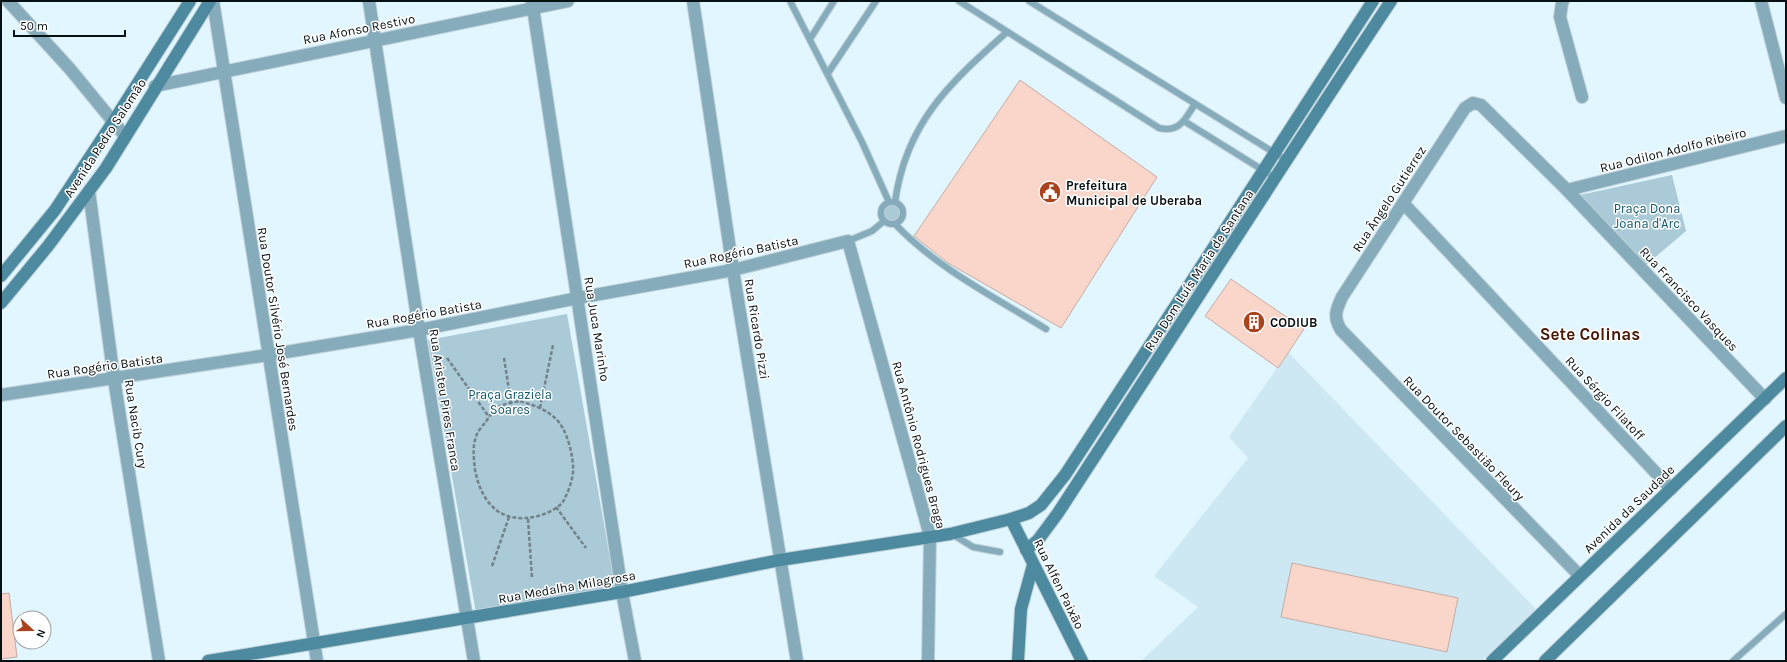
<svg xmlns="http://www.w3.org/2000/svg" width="1787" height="662" viewBox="0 0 1787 662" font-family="Karla,sans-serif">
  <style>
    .built { fill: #cde8f3 }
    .green { fill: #aacad7 }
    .building { fill: #fad5c9; stroke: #c4aca4 }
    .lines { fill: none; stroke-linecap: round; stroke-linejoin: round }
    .lane-casing { stroke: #bfd1d9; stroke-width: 8 }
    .street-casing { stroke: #bfd1d9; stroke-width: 14 }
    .secondary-casing { stroke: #bfd1d9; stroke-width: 14 }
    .path { stroke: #738288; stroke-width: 2.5; stroke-dasharray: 4 2; stroke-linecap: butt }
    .lane { stroke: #86acbb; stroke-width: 6 }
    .street { stroke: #86acbb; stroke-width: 12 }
    .secondary { stroke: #4d8a9f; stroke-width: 12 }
    .labels { text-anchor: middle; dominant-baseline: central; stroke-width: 3; stroke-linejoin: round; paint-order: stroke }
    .street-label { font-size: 13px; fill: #071013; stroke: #fff }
    .poi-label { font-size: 13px; font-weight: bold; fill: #071013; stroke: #fff; text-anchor: start }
    .park-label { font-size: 13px; fill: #10586e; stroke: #fff }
    .district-label { font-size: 17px; font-weight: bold; fill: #4a1807; stroke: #fff }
  </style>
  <rect width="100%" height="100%" fill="#e2f6ff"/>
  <!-- built -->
  <polygon class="built" points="1288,352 1536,609 1482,661 1141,661 1198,607 1154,576 1248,458 1229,437"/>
  <!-- green -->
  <g class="green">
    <polygon points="1672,175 1686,231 1646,265 1580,195"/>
    <circle cx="892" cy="213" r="10"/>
    <polygon points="567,314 615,587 476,613 428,340"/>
  </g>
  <!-- building -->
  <g class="building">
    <polygon points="1020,80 1157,177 1061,328 948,263 914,236"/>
    <polygon points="1231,279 1304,329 1278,368 1205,316"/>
    <polygon points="1292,563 1458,598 1447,652 1281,617"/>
    <polygon points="9,593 17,657 1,659 1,594"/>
  </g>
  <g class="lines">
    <!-- lane casing -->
    <g class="lane-casing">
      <g id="lane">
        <polyline points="790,1 862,142 889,202"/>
        <path d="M959,1L1159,128C1180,133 1185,119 1195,104"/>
        <polyline points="1029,1 1286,160"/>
        <polyline points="810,39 834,1"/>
        <polyline points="828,73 876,1"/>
        <polyline points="1184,121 1274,177"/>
        <path d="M895,202C906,122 950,83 1007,32"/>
        <circle cx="892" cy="213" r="11"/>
        <path d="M895,224C937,268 994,297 1046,329"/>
        <polyline points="848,241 872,231 884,221"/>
        <polyline points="952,534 973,547 1000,552"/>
        <polyline points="1733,661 1786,614"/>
      </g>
    </g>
    <!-- street casing -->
    <g class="street-casing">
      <g id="street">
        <polyline points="8,1 70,69 125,136"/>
        <polyline points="213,1 317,661"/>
        <polyline points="369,1 419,330 474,661"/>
        <polyline points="532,1 622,592 635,661"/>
        <polyline points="693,1 733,270 797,661"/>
        <polyline points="1563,1 1562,3 1560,17 1582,97"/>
        <polyline points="1761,1 1786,98"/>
        <polyline points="155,86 568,1"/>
        <polyline points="1567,190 1786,136"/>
        <polyline points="89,191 114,379 159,661"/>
        <polyline points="1404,204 1671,489"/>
        <polyline points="1,395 268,355 419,330 578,298 733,270 848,241 930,536 928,661"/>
        <path d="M1580,576L1341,330C1333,317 1336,310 1342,297L1465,108L1473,103L1481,105L1567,190L1765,399"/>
      </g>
    </g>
    <!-- secondary casing -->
    <g class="secondary-casing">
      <g id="secondary">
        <polyline points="1,276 55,210 113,122 190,1"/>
        <polyline points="1,303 48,246 106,168 210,1"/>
        <polyline points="1011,519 1082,661"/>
        <path d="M1026,550L1038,540L1058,513C1169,343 1278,171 1391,1"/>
        <polyline points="208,661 622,592 780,560 950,534 1011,519 1029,513 1041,505 1065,475 1197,273 1373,1"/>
        <polyline points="1018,661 1021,609 1033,565"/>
        <polyline points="1492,661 1786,378"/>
        <polyline points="1545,661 1786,426"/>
      </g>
    </g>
    <!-- path -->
    <g class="path">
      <polyline points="447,358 489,417"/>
      <polyline points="504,358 511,403"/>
      <path d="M520,401C533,405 545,409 555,418C567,428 574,457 573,472C572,482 568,492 564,500C560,508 546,514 538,516C502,525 482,505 475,470C474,459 472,448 476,437C477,432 482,426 486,422C489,416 496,407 503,405C508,403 515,402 520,401Z"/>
      <polyline points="540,408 553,345"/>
      <polyline points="556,507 586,548"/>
      <polyline points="528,519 532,578"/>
      <polyline points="492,566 509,517"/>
    </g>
    <!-- lane -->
    <use href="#lane" class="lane"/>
    <!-- street -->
    <use href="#street" class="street"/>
    <!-- secondary -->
    <use href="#secondary" class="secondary"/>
  </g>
  <!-- icons -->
  <defs>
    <g id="civic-disc" transform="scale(1.15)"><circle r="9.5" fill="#a9421d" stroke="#fff"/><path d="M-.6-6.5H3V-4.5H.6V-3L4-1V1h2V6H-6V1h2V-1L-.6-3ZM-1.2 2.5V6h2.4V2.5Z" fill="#fff"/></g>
    <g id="building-disc" transform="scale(1.15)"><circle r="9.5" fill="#a9421d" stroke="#fff"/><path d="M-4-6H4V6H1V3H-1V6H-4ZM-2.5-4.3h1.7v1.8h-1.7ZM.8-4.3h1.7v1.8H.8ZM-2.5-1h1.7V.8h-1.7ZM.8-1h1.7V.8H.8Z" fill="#fff"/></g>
  </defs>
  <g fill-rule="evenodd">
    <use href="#civic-disc" x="1050" y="192"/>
    <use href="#building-disc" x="1254" y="322"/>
  </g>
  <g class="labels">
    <!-- street labels -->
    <g class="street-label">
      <text transform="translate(359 29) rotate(-11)">Rua Afonso Restivo</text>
      <text transform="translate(105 138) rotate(-57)">Avenida Pedro Salomão</text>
      <text transform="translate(1673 150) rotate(-14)">Rua Odilon Adolfo Ribeiro</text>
      <text transform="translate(1389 199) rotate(-57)">Rua Ângelo Gutierrez</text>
      <text transform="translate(741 252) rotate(-12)">Rua Rogério Batista</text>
      <text transform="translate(1199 270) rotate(-57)">Rua Dom Luís Maria de Santana</text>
      <text transform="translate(1689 299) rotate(47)">Rua Francisco Vasques</text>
      <text transform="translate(424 314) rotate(-10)">Rua Rogério Batista</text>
      <text transform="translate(278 329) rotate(81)">Rua Doutor Silvério José Bernardes</text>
      <text transform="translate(597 329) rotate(81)">Rua Juca Marinho</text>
      <text transform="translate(757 329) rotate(81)">Rua Ricardo Pizzi</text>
      <text transform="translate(105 366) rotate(-8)">Rua Rogério Batista</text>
      <text transform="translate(1605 398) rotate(47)">Rua Sérgio Filatoff</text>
      <text transform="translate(445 400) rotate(81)">Rua Aristeu Pires Franca</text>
      <text transform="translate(136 424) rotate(81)">Rua Nacib Cury</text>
      <text transform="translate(1464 438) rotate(46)">Rua Doutor Sebastião Fleury</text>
      <text transform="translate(919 445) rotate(75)">Rua Antônio Rodrigues Braga</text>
      <text transform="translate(1629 509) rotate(-44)">Avenida da Saudade</text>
      <text transform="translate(1059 584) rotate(64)">Rua Alfen Paixão</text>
      <text transform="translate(567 587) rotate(-10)">Rua Medalha Milagrosa</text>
    </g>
    <!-- poi labels -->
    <g class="poi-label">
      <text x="1066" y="185">Prefeitura<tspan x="1066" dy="15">Municipal de Uberaba</tspan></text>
      <text x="1270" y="322">CODIUB</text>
    </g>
    <!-- park labels -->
    <g class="park-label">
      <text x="1647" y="208">Praça Dona<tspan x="1647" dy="15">Joana d'Arc</tspan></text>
      <text x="510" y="394">Praça Graziela<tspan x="510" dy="15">Soares</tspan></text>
    </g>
    <!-- district labels -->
    <g class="district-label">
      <text x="1590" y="334">Sete Colinas</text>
    </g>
  </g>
  <!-- border -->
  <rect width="1787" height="662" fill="none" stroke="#071013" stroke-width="4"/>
  <!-- north arrow -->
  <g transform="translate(32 630) rotate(111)"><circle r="19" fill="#ffffff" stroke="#9c9fa1"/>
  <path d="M0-3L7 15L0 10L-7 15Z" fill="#a9421d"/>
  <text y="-6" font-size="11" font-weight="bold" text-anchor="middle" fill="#071013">N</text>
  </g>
  <!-- scale -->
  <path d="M14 30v6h111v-6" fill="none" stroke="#071013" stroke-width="2"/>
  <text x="20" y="30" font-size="12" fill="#071013" stroke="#ffffff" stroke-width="3" paint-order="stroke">50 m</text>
</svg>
